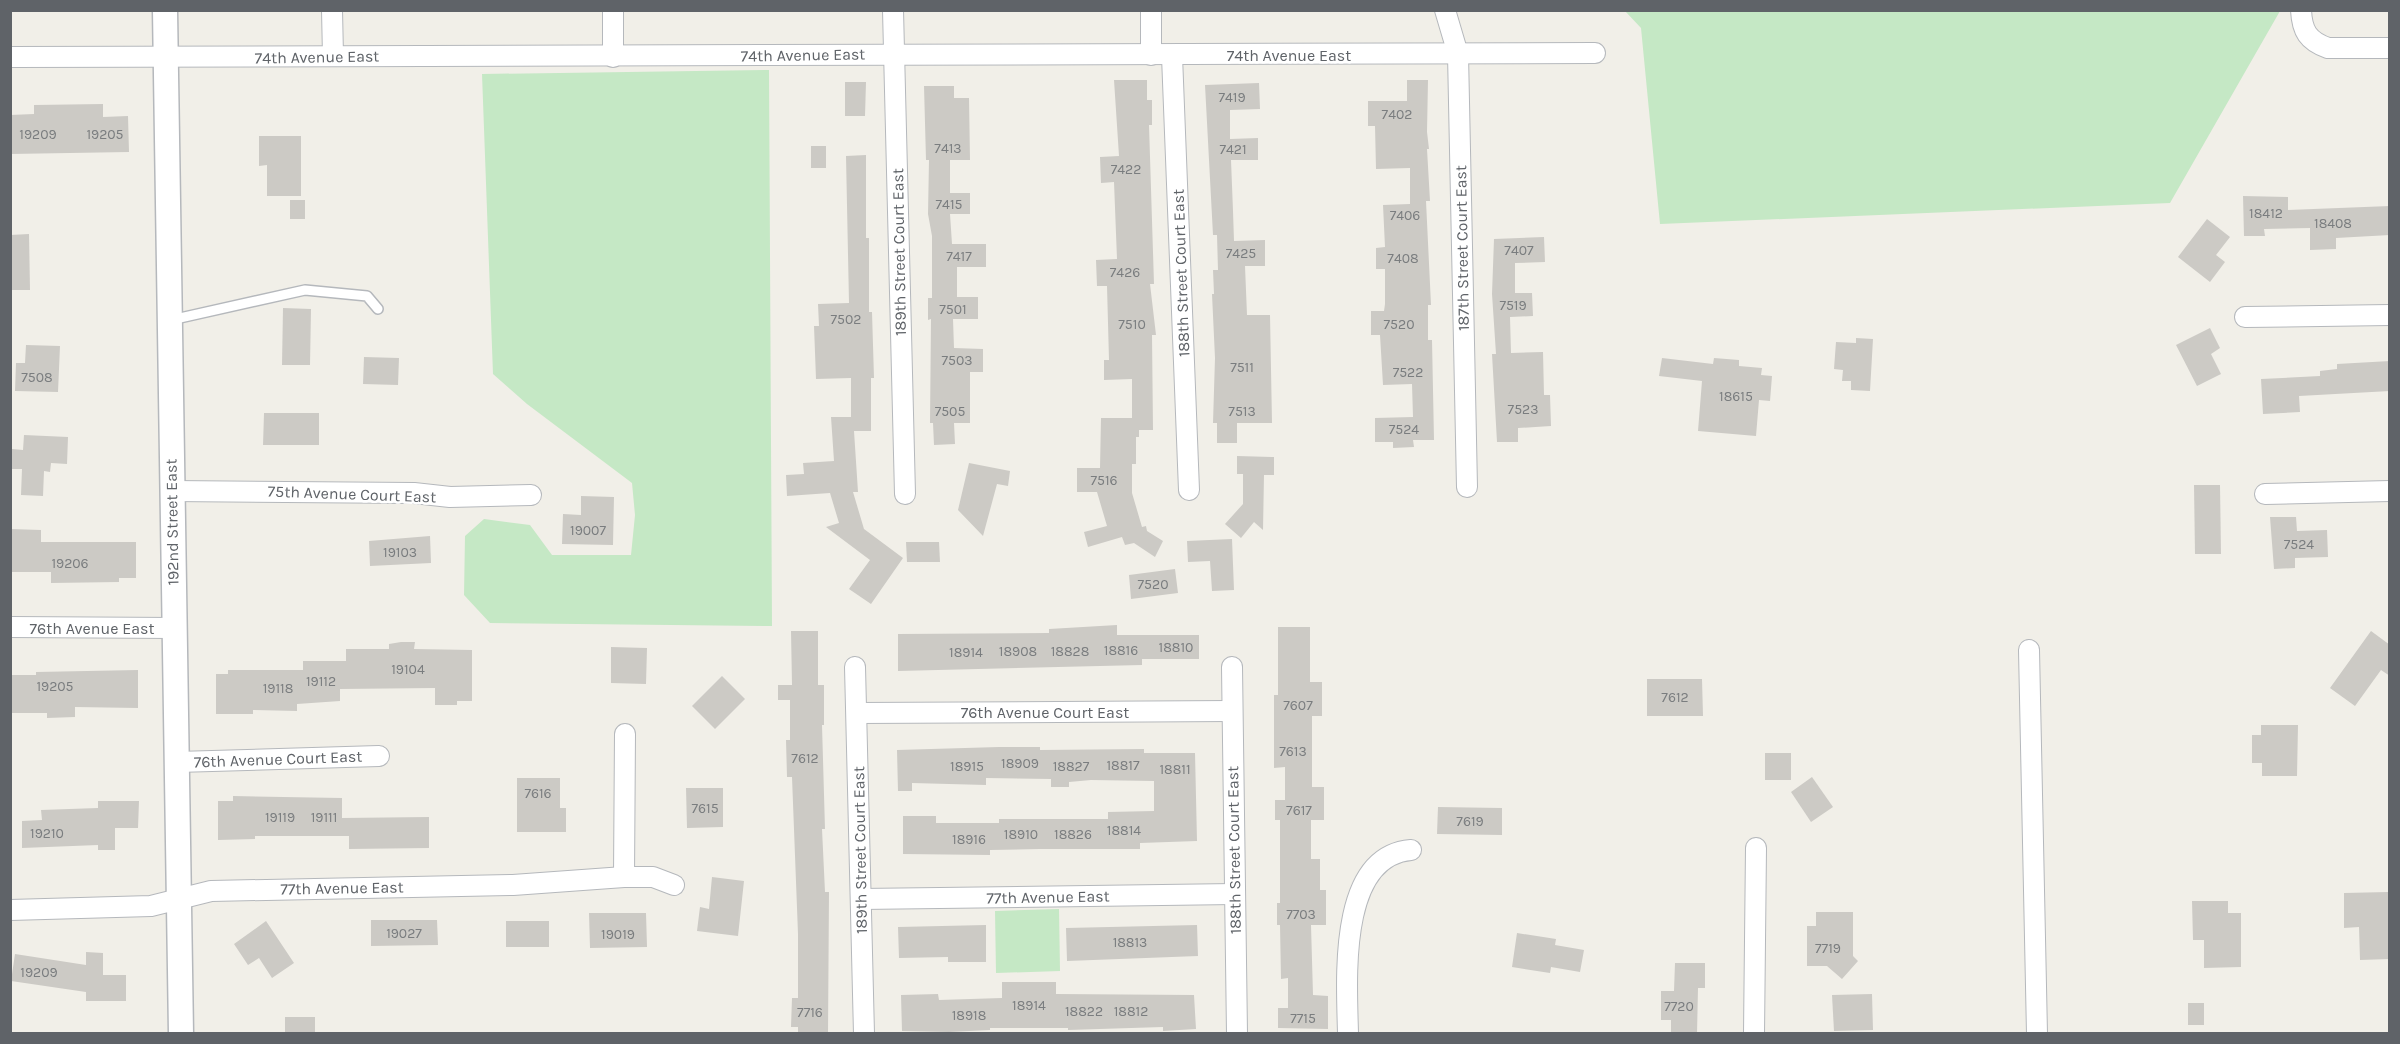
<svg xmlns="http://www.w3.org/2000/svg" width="2400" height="1044" viewBox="0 0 2400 1044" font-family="Karla,sans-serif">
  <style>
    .green { fill: #c5e8c5 }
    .building { fill: #cccac5 }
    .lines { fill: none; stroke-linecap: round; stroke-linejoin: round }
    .service-casing { stroke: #b5b8bc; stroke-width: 12 }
    .minor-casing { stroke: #b5b8bc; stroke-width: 22 }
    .tertiary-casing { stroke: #b5b8bc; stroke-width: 27 }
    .service { stroke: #fff; stroke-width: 9 }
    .minor { stroke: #fff; stroke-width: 20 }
    .tertiary { stroke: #fff; stroke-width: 24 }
    .labels { text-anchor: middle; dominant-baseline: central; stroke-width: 5; stroke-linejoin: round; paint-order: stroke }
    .number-label { font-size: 14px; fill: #7a7d7f }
    .street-label { font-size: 16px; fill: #5f6368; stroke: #fff }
  </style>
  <rect width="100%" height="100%" fill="#f1efe8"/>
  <!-- green -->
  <g class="green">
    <polygon points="1625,11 2280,11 2170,203 1660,224 1641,28"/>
    <polygon points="769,70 772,626 490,623 464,595 465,536 484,519 530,525 552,555 631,555 635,515 632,483 527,404 493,374 482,74"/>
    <polygon points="1059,909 1060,971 996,973 995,911"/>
  </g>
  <!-- building -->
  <g class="building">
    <polygon points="1114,80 1147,80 1147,100 1152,100 1152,125 1149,125 1154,284 1150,284 1156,335 1152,335 1153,430 1139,430 1139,437 1136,437 1136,464 1132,464 1132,493 1142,527 1146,526 1147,531 1163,541 1155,557 1134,543 1125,545 1122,537 1088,547 1084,532 1107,526 1097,492 1077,492 1077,468 1100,468 1101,418 1132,418 1132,379 1104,380 1104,360 1109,360 1107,286 1097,286 1096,260 1117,259 1114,182 1101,183 1100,157 1119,156"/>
    <polygon points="1407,80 1428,80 1427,132 1429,149 1427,149 1430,201 1426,201 1431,305 1428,305 1428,340 1432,340 1434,440 1413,440 1414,447 1393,448 1393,442 1375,442 1375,418 1413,417 1412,384 1383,385 1380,335 1371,335 1371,311 1384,311 1385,304 1385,269 1376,269 1376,248 1385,247 1383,205 1410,204 1410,168 1376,169 1375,126 1368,126 1368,101 1407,101"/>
    <polygon points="845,82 866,82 865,116 845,116"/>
    <polygon points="1259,83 1260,109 1230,110 1230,139 1258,138 1258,160 1231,160 1233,211 1234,241 1265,240 1265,266 1245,266 1247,315 1270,315 1272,423 1237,423 1237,443 1217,443 1217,423 1213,423 1215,358 1212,294 1214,294 1213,270 1218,270 1217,235 1213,235 1205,85"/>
    <polygon points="924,86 954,86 954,98 969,98 970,160 950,160 950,193 970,193 970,214 950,214 952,244 986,244 986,267 957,267 957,297 978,297 978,319 953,319 954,348 983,349 983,372 970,372 970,423 954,423 955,444 934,445 933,423 930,423 931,319 928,320 928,298 932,298 932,236 928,214 929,160 926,160"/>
    <polygon points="103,104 103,117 128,116 129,152 10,154 10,115 34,114 34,105"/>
    <polygon points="259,136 301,136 301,196 267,196 267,165 259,166"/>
    <rect x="811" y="146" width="15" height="22"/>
    <polygon points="866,155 866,238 869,238 869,312 872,312 874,378 871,378 871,431 854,431 858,492 853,492 864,529 903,558 871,604 849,589 870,560 826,527 839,523 830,493 787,496 786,475 804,474 803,463 834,461 831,417 851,417 851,378 816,379 814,326 819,326 818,304 849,303 846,156"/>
    <polygon points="2243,196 2288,197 2288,210 2390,206 2390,235 2336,238 2336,249 2310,250 2310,228 2264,229 2265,236 2244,236"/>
    <rect x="290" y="200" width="15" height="19"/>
    <polygon points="2207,219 2230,237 2216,255 2225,262 2210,282 2178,257"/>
    <polygon points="29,234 30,290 10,290 10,235"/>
    <polygon points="1544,237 1545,262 1515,263 1515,293 1532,293 1533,316 1510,317 1511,353 1543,352 1544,395 1550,395 1551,426 1518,428 1518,442 1497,442 1492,354 1496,354 1492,294 1494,239"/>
    <polygon points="283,308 311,309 310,365 282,365"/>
    <polygon points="2210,328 2220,348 2211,354 2221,374 2197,386 2176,345"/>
    <polygon points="1856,338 1873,339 1870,391 1851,390 1851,381 1842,381 1843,370 1834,369 1836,342 1856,343"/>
    <polygon points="26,345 60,346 58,392 15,391 16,363 25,363"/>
    <polygon points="364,357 399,358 398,385 363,384"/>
    <polygon points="1662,358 1713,364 1714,358 1739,360 1739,366 1762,368 1761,375 1772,376 1770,401 1759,400 1756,436 1698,431 1702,381 1659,376"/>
    <polygon points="2390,361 2390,391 2299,396 2300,412 2263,414 2261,379 2320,376 2320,371 2337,369 2337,364"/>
    <polygon points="264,413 319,413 319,445 263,445"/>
    <polygon points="24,435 68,437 67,464 51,463 50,472 44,471 43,496 21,495 22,469 11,469 12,449 23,450"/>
    <polygon points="1237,456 1274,457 1274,475 1264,475 1263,530 1254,522 1241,538 1225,524 1243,504 1243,474 1237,474"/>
    <polygon points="969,463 1010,471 1008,486 997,484 983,536 958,510"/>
    <polygon points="2194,485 2220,485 2221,554 2195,554"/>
    <polygon points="581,496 614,497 613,545 562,544 563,514 581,515"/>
    <polygon points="2270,517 2296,517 2297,531 2327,530 2328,557 2295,558 2295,568 2274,569"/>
    <polygon points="10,529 41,530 41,542 136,542 136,578 119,578 119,582 51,583 51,572 10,572"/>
    <polygon points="430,536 431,563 370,566 369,541"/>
    <polygon points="1232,539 1234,590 1212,591 1210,561 1188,562 1187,541"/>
    <polygon points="906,542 939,542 940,562 907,562"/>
    <polygon points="1175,569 1178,593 1131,599 1129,575"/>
    <polygon points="1117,625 1117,635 1199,635 1199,659 1142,659 1142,665 898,671 898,634 1049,633 1049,629"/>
    <polygon points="1278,627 1310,627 1310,682 1322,682 1322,716 1312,716 1312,787 1324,787 1324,820 1311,820 1311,859 1320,859 1320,890 1326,890 1326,925 1311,925 1313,995 1328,996 1328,1029 1278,1028 1278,1008 1288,1008 1288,978 1281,979 1280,925 1277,925 1277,903 1280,903 1280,820 1275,820 1275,800 1285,800 1285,767 1274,768 1274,695 1278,695"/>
    <polygon points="791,631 818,631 818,685 824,685 824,725 822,725 825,829 822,829 825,892 829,892 828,1034 798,1034 798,1027 791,1027 792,998 798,998 798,934 792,777 787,777 786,740 790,740 790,700 778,700 778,685 792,685"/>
    <polygon points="2371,631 2390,645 2390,676 2381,670 2355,706 2330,688"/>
    <polygon points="401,642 415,642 414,649 472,650 472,701 457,701 457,705 435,705 435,688 340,689 340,701 297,704 297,711 253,710 253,714 216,714 216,674 228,674 228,670 303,670 303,661 346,661 346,649 389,649 389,644"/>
    <polygon points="611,647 647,648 646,684 611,683"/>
    <polygon points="138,670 138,708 75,707 75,717 47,718 47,713 10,713 10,675 36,675 36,672"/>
    <polygon points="722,676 745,699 715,729 692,706"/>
    <polygon points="1647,679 1702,679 1703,716 1647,716"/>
    <polygon points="2261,725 2298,725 2297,776 2262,776 2262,763 2252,763 2252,735 2261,735"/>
    <polygon points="999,747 1040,747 1040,750 1144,749 1144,753 1195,753 1197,841 1140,843 1140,849 1039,849 990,850 990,855 903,854 903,816 936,816 936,823 999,823 999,819 1108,819 1108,812 1154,811 1154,781 1091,780 1069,782 1069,787 1051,787 1051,779 986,778 986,785 912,783 912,791 898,791 897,750"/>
    <rect x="1765" y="753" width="26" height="27"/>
    <polygon points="1812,777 1833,807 1811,822 1791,792"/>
    <polygon points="517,778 560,778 560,808 566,808 566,832 517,832"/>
    <polygon points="686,788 723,788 723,827 687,828"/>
    <polygon points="233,796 342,798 342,818 429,817 429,848 349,849 349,836 255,836 255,839 218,840 218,801 233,801"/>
    <polygon points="98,801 139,801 138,828 115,828 115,850 98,850 98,845 22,848 22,821 42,820 41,810 98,808"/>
    <polygon points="1438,807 1502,808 1502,835 1437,834"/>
    <polygon points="712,877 744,881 738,936 697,931 700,907 709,909"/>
    <polygon points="2388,892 2390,959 2360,960 2359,927 2344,928 2344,893"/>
    <polygon points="2192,901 2228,901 2228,913 2241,913 2241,967 2204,968 2204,940 2193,940"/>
    <polygon points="1816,912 1853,912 1853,956 1858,961 1842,979 1827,966 1807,966 1807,926 1816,926"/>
    <polygon points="589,913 646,913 647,947 590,948"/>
    <polygon points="371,920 437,920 438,945 371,946"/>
    <polygon points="266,921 294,963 272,978 259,958 248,965 234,944"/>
    <rect x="506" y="921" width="43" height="26"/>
    <polygon points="986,925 986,962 948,962 948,957 899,958 898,927"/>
    <polygon points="1197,925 1198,956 1067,961 1066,928"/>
    <polygon points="1517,933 1556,939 1555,945 1584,950 1580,972 1551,967 1550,973 1512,967"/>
    <polygon points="86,952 103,953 103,975 126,975 126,1001 86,1001 86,992 11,981 15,954 86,965"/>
    <polygon points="1675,963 1705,963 1705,988 1698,988 1697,1034 1671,1034 1671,1020 1661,1020 1661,991 1674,991"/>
    <polygon points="1002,982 1056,982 1056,994 1194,995 1196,1029 1163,1031 1163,1027 1068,1030 1068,1028 990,1028 990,1030 949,1032 902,1031 901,995 938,994 939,1000 1002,998"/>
    <polygon points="1872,994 1873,1030 1834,1031 1832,995"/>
    <rect x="2188" y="1003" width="16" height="22"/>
    <rect x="285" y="1017" width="30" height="17"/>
  </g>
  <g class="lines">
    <!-- service casing -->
    <g class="service-casing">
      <polyline id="service" points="171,320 305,290 367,296 378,309"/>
    </g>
    <!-- minor casing -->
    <g class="minor-casing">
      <g id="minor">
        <polyline points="332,10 333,56"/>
        <polyline points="613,10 613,57"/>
        <polyline points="893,10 905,494"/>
        <polyline points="1151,10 1151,55"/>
        <polyline points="1445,10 1458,54 1467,487"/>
        <path d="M2301,10C2302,31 2308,41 2328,48H2390"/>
        <polyline points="1172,56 1189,490"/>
        <polyline points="10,57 1595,53"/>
        <polyline points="2245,317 2390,315"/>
        <polyline points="172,491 414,493 450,497 531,495"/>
        <polyline points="2265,494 2390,491"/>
        <polyline points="10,627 174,628"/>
        <polyline points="2029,650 2037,1034"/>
        <polyline points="855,667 864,1034"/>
        <polyline points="1232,667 1237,1034"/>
        <polyline points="858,713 1232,711"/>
        <polyline points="177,762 379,756"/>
        <polyline points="624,877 625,734"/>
        <polyline points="861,899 1235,894"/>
        <polyline points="10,910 151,906 211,891 513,885 624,877 653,877 674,885"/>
        <path d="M1348,1034C1347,982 1337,856 1411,850"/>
        <polyline points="1754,1034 1756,848"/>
      </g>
    </g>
    <!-- tertiary casing -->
    <g class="tertiary-casing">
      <polyline id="tertiary" points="165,10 181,1034"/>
    </g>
    <!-- service -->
    <use href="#service" class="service"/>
    <!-- minor -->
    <use href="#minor" class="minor"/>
    <!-- tertiary -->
    <use href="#tertiary" class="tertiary"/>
  </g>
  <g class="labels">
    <!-- number labels -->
    <g class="number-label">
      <text x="1232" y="97">7419</text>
      <text x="1397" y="114">7402</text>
      <text x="38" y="134">19209</text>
      <text x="105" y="134">19205</text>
      <text x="948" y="148">7413</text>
      <text x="1233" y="149">7421</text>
      <text x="1126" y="169">7422</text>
      <text x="949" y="204">7415</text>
      <text x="2266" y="213">18412</text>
      <text x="1405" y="215">7406</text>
      <text x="2333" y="223">18408</text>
      <text x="1519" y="250">7407</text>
      <text x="1241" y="253">7425</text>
      <text x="959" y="256">7417</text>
      <text x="1403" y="258">7408</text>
      <text x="1125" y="272">7426</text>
      <text x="1513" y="305">7519</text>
      <text x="953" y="309">7501</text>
      <text x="846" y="319">7502</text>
      <text x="1132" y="324">7510</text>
      <text x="1399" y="324">7520</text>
      <text x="957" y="360">7503</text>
      <text x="1242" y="367">7511</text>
      <text x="1408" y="372">7522</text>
      <text x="37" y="377">7508</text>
      <text x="1736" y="396">18615</text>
      <text x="1523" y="409">7523</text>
      <text x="950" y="411">7505</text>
      <text x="1242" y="411">7513</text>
      <text x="1404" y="429">7524</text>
      <text x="1104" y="480">7516</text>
      <text x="588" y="530">19007</text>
      <text x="2299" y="544">7524</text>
      <text x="400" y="552">19103</text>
      <text x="70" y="563">19206</text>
      <text x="1153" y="584">7520</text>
      <text x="1176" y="647">18810</text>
      <text x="1121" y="650">18816</text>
      <text x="1018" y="651">18908</text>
      <text x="1070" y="651">18828</text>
      <text x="966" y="652">18914</text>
      <text x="408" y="669">19104</text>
      <text x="321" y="681">19112</text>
      <text x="55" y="686">19205</text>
      <text x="278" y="688">19118</text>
      <text x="1675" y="697">7612</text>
      <text x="1298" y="705">7607</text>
      <text x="1293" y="751">7613</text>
      <text x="805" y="758">7612</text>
      <text x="1020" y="763">18909</text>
      <text x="1123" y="765">18817</text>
      <text x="967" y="766">18915</text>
      <text x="1071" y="766">18827</text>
      <text x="1175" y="769">18811</text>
      <text x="538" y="793">7616</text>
      <text x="705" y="808">7615</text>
      <text x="1299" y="810">7617</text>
      <text x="280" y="817">19119</text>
      <text x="324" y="817">19111</text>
      <text x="1470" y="821">7619</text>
      <text x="1124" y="830">18814</text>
      <text x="47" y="833">19210</text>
      <text x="1021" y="834">18910</text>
      <text x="1073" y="834">18826</text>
      <text x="969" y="839">18916</text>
      <text x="1301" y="914">7703</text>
      <text x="404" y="933">19027</text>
      <text x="618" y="934">19019</text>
      <text x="1130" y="942">18813</text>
      <text x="1828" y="948">7719</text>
      <text x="39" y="972">19209</text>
      <text x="1029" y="1005">18914</text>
      <text x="1679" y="1006">7720</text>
      <text x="1084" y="1011">18822</text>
      <text x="1131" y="1011">18812</text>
      <text x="810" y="1012">7716</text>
      <text x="969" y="1015">18918</text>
      <text x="1303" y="1018">7715</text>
    </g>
    <!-- street labels -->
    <g class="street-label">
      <text transform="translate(803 55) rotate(-1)">74th Avenue East</text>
      <text x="1289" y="55">74th Avenue East</text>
      <text transform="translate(317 57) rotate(-1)">74th Avenue East</text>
      <text transform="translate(1462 248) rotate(-91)">187th Street Court East</text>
      <text transform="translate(899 252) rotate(-91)">189th Street Court East</text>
      <text transform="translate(1181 273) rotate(-92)">188th Street Court East</text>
      <text transform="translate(352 494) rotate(2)">75th Avenue Court East</text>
      <text transform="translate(172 522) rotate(-91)">192nd Street East</text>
      <text x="92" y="628">76th Avenue East</text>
      <text x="1045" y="712">76th Avenue Court East</text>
      <text transform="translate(278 759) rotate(-2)">76th Avenue Court East</text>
      <text transform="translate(860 850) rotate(-91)">189th Street Court East</text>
      <text transform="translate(1234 850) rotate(-91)">188th Street Court East</text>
      <text transform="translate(342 888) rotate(-1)">77th Avenue East</text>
      <text transform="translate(1048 897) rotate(-1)">77th Avenue East</text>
    </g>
  </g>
  <!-- border -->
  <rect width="2400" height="1044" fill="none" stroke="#5f6368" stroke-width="24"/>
</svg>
